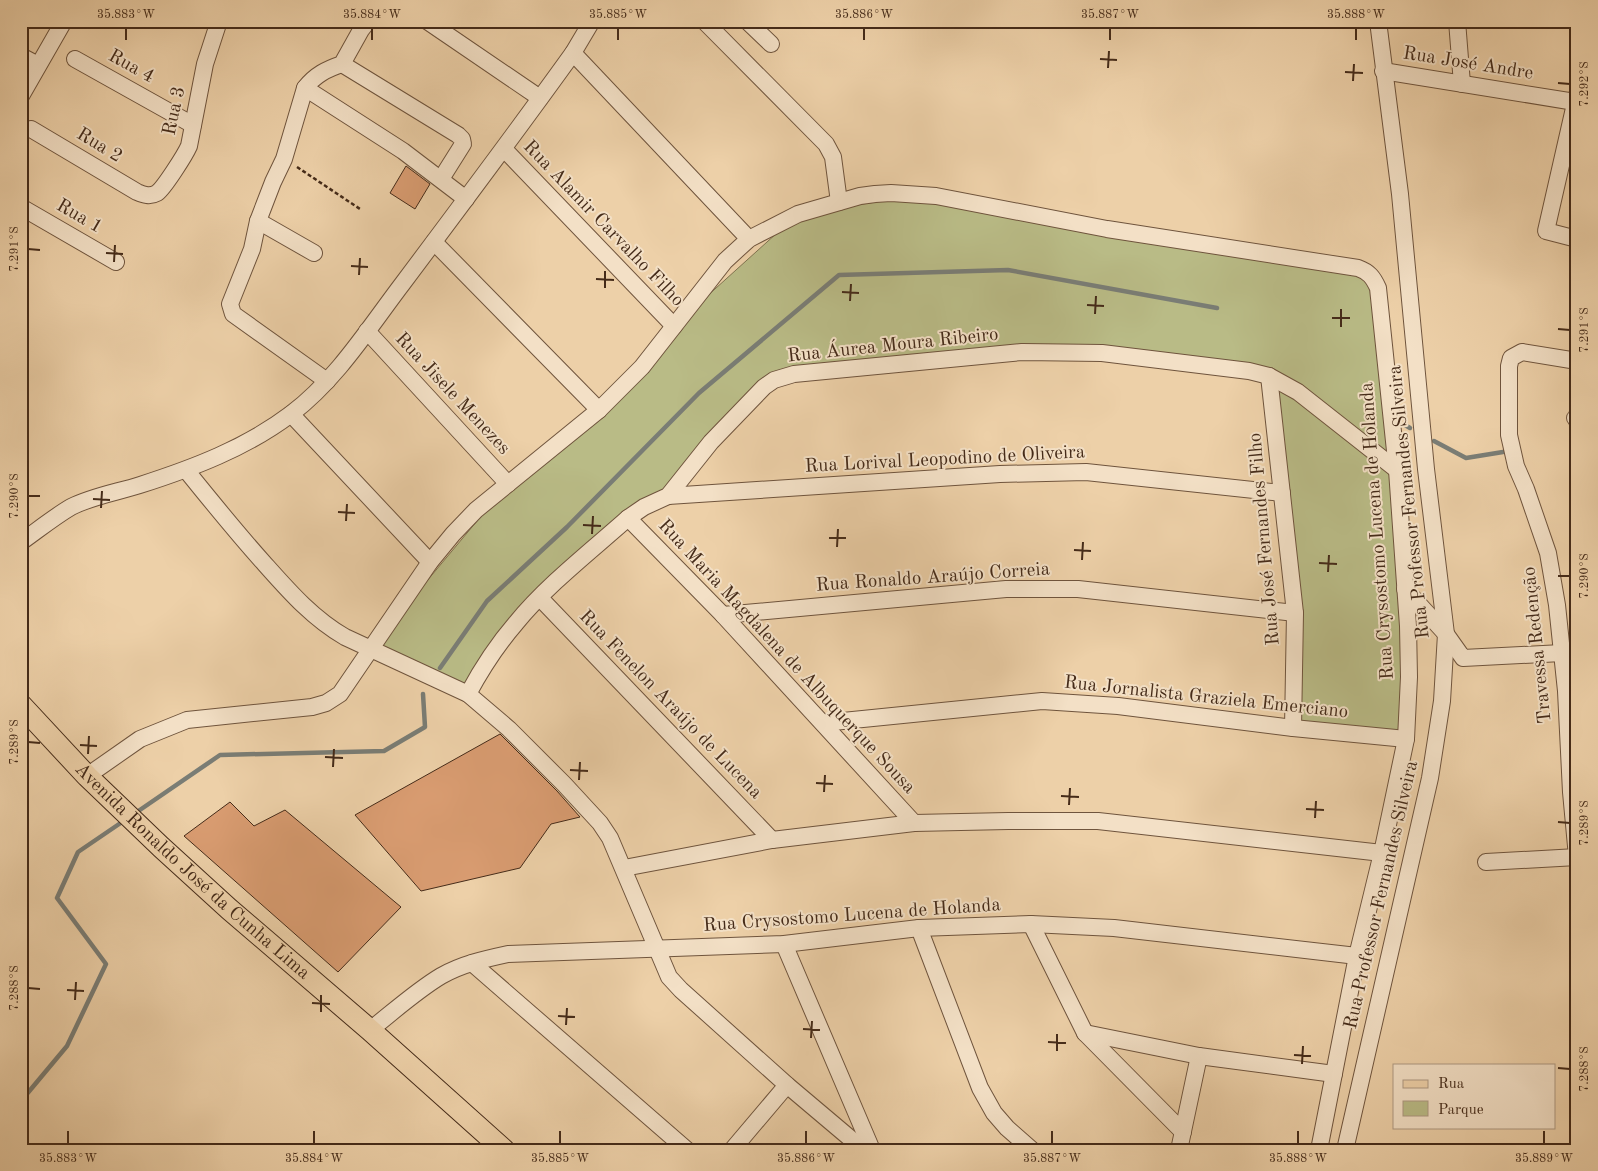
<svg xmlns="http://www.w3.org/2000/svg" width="1598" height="1171" viewBox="0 0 1598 1171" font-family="'Old Standard TT',serif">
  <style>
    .green { fill: #b9bb86; stroke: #7f7350 }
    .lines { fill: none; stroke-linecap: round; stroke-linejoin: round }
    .stream { stroke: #7a7d75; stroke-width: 4.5 }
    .building { fill: #d99c71; stroke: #452b19 }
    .minor-casing { stroke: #6f543d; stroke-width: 18 }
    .major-casing { stroke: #452b19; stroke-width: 23 }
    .path { stroke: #452b19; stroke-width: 2.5; stroke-dasharray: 4 2.5; stroke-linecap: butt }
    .minor { stroke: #f3e0c6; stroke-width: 16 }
    .major { stroke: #edd0a8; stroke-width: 21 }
    .ticks { fill: none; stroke: #452b19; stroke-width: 2 }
    .labels { text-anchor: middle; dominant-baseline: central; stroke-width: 4; stroke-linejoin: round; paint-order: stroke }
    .street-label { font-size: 19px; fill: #452b19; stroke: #f3e0c6 }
    .neatline { fill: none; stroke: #452b19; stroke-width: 2 }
    .ticks-label { font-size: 12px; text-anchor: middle; fill: #452b19 }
  </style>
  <rect width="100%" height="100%" fill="#edd0a8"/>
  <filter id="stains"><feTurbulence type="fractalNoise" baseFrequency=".004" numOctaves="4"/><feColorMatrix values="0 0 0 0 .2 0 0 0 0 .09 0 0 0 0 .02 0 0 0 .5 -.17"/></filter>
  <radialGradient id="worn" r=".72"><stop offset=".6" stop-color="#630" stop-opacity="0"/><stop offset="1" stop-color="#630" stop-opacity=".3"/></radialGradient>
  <!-- green -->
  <polygon class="green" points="921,195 1374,279 1397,470 1406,739 1293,728 1295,613 1269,380 1102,353 794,374 764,387 668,496 540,598 468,694 370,649 508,484 599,410 674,326 798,214"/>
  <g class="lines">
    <!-- stream -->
    <g class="stream">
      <polyline points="1405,425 1410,428"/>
      <polyline points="1434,441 1466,458 1503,452"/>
      <polyline points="1575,568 1577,569"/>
      <polyline points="440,668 487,601 567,527 699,393 839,275 1008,270 1217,308"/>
      <polyline points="134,814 220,755 384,751 425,727 423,694"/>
      <polyline points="21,1101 67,1046 106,964 57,898 78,852 125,820"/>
    </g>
  </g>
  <!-- building -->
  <g class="building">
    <polygon points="406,166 430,184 415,209 390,193"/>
    <polygon points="500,734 557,791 580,817 551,824 520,868 421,891 355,815"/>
    <polygon points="230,802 254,826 285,810 401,907 338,972 184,836"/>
  </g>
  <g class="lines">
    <!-- minor casing -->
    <g class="minor-casing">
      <g id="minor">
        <polyline points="427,21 540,98"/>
        <polyline points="704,21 826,144 833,157 839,202"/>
        <polyline points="747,21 771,44"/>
        <polyline points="1457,21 1462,84"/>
        <polyline points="573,53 749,239"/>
        <polyline points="21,56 38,65"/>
        <polyline points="75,59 193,125"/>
        <polyline points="342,64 458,135 462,139 463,144 441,179"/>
        <polyline points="1383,71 1575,102"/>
        <polyline points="305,88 403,151 466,199"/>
        <polyline points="1577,95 1546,231 1577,239"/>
        <polyline points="21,96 64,21"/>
        <path d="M31,129L137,192C144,195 150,197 157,193C164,188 185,155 189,146L205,64L219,21"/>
        <polyline points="504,149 674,326"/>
        <polyline points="21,207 116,262"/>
        <polyline points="258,221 314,253"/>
        <polyline points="434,242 599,410"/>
        <polyline points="367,331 508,484"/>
        <polyline points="1577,361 1522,352 1511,358 1509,366 1509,435 1516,466 1526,489 1548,553 1557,605 1566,691 1571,792 1577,857"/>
        <polyline points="1269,376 1295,613 1293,728"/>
        <path d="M327,381L233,314L230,304L252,249L258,221L273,182L284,159L305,88C315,75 327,69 342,64L361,30L368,21"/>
        <polyline points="291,414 430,562"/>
        <polyline points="1575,418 1577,418"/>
        <path d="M186,470C211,501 236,532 263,562C288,590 312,618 345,637L468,694L509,729L564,784L600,823L610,838L669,977L681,990L787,1085L864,1150"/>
        <polyline points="668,496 1000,474 1086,472 1282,493"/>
        <polyline points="628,518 723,615 914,823"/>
        <path d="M21,542C38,530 54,517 71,507C93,496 118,492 140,485C193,468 246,448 291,414C337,379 368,329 403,283C460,207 517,131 573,53L592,21"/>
        <polyline points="1405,589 1446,634 1463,658 1562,653"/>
        <polyline points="540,598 772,840"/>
        <polyline points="723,615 1006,589 1078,589 1295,613"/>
        <path d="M468,694C482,668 497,645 516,623C547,585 591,551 628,518L644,507L668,496L711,442L764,387L774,380L794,374L1022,352L1102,353L1249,371L1269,376L1298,392L1397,470"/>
        <polyline points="823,723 1042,701 1118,706 1293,728 1406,739"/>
        <path d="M87,776L140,739L187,720L312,707L326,703L340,694L430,562L453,534L476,510L599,410L642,367L725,261L749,239L798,214L860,196L875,194L891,193L936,196L1107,229L1358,268C1369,272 1373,277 1378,288L1397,470L1408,626L1409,677L1406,739L1382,853L1357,956L1319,1150"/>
        <polyline points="1486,862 1577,857"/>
        <polyline points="624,868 772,840 914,823 1008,821 1098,821 1382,853"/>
        <polyline points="1031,924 1085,1033 1183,1132"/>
        <polyline points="919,928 980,1088 994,1113 1007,1128 1032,1150"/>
        <polyline points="784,944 872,1150"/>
        <polyline points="472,963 687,1150"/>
        <path d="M370,1030C393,1012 416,991 441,976C462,964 485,959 508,954L784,944L919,928L1031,924L1114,928L1357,956"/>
        <polyline points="1085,1033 1199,1056 1334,1074"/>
        <polyline points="732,1150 787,1085"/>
        <polyline points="1179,1150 1199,1056"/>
        <polyline points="1345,1150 1430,778 1442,701 1446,634 1426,469 1400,194 1378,21"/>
      </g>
    </g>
    <!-- major casing -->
    <g class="major-casing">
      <g id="major">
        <path id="s1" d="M21,705L87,776L161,847L229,909L370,1030L504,1150"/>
      </g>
    </g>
    <!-- path -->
    <polyline class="path" points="297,167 360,209"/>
    <!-- minor -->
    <use href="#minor" class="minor"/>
    <!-- major -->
    <use href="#major" class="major"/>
  </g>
  <!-- ticks -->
  <path class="ticks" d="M126,40V28M372,40V28M618,40V28M864,40V28M1110,40V28M1356,40V28M1100,59L1117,60M1108,68L1109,51M1345,72L1363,73M1353,81L1354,64M1558,83L1570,84M28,249L40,250M106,253L123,254M114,262L115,245M351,266L368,267M359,275L360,258M596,279L614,280M605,288V271M842,292L859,293M850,301L851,284M1087,305L1104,306M1095,314L1096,296M1332,318H1350M1341,327V309M1558,329L1570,330M28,496H40M93,499L110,500M101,508L102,491M338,512L355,513M346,521L347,504M583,525L601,526M592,534L593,516M829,538H846M837,547L838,529M1074,550L1091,551M1082,560L1083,542M1319,563L1337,564M1328,572L1329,555M1558,576H1570M28,742L40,743M80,745L97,746M88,754L89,736M325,757L343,758M333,767L334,749M570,770L588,771M579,780L580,762M816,783L833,784M824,792L825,775M1061,796L1079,797M1069,805L1070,788M1306,809L1324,810M1315,818L1316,801M1558,822L1570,823M28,988L40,989M67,990L84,991M75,1000L76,982M312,1003L330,1004M321,1012V995M558,1016L575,1017M566,1025L567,1008M803,1029L820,1030M811,1038L812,1021M1048,1042L1066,1043M1057,1051V1034M1294,1055L1311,1056M1302,1064L1303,1046M1558,1068L1570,1069M68,1144V1131M314,1144V1131M560,1144V1131M806,1144V1131M1052,1144V1131M1298,1144V1131M1544,1144V1131"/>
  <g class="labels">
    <!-- street labels -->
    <g class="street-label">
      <text transform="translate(1468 64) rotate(9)">Rua José Andre</text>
      <text transform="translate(131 67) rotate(29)">Rua 4</text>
      <text transform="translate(175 111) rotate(-78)">Rua 3</text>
      <text transform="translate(99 146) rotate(31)">Rua 2</text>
      <text transform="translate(79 217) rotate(30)">Rua 1</text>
      <text transform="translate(603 224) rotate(46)">Rua Alamir Carvalho Filho</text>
      <text transform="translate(893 346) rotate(-6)">Rua Áurea Moura Ribeiro</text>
      <text transform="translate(452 394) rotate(47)">Rua Jisele Menezes</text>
      <text transform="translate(945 460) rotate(-3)">Rua Lorival Leopodino de Oliveira</text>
      <text transform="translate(1410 502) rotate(-96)">Rua Professor Fernandes Silveira</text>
      <text transform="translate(1378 531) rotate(-94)">Rua Crysostomo Lucena de Holanda</text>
      <text transform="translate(1265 539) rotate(-95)">Rua José Fernandes Filho</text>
      <text transform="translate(933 578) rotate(-4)">Rua Ronaldo Araújo Correia</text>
      <text transform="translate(1538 645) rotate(-96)">Travessa Redenção</text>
      <text transform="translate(786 657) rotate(47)">Rua Maria Magdalena de Albuquerque Sousa</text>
      <text transform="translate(1206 698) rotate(6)">Rua Jornalista Graziela Emerciano</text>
      <text transform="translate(670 705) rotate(46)">Rua Fenelon Araújo de Lucena</text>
      <text stroke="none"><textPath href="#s1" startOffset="239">Avenida Ronaldo José da Cunha Lima</textPath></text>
      <text transform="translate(1382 895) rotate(-77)">Rua Professor Fernandes Silveira</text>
      <text transform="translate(852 916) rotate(-4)">Rua Crysostomo Lucena de Holanda</text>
    </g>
  </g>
  <!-- margin -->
  <rect width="1598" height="1171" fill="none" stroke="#edd0a8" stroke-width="55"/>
  <!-- legend -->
  <rect x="1393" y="1064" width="162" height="65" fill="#f3e0c6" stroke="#ad9881"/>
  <rect x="1403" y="1080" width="25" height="8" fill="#edd0a8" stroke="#ad9881"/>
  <text x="1438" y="1088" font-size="15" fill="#452b19">Rua</text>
  <rect x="1403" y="1101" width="25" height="15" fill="#b9bb86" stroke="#ad9881"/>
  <text x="1438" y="1114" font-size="15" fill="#452b19">Parque</text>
  <rect x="28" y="28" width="1542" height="1116" class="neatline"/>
  <g class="ticks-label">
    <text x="126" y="18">35.883°W</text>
    <text x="372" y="18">35.884°W</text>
    <text x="618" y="18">35.885°W</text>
    <text x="864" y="18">35.886°W</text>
    <text x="1110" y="18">35.887°W</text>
    <text x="1356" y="18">35.888°W</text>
    <text transform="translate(1584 84) rotate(-90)" y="4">7.292°S</text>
    <text transform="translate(14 249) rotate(-90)" y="4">7.291°S</text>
    <text transform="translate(1584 330) rotate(-90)" y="4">7.291°S</text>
    <text transform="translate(14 496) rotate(-90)" y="4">7.290°S</text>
    <text transform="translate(1584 576) rotate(-90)" y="4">7.290°S</text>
    <text transform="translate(14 742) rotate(-90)" y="4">7.289°S</text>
    <text transform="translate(1584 823) rotate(-90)" y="4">7.289°S</text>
    <text transform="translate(14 988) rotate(-90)" y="4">7.288°S</text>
    <text transform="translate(1584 1069) rotate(-90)" y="4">7.288°S</text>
    <text x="68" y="1162">35.883°W</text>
    <text x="314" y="1162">35.884°W</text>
    <text x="560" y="1162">35.885°W</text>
    <text x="806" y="1162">35.886°W</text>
    <text x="1052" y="1162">35.887°W</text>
    <text x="1298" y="1162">35.888°W</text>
    <text x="1544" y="1162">35.889°W</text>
  </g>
  <rect width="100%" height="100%" filter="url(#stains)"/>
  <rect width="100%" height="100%" fill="url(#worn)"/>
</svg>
